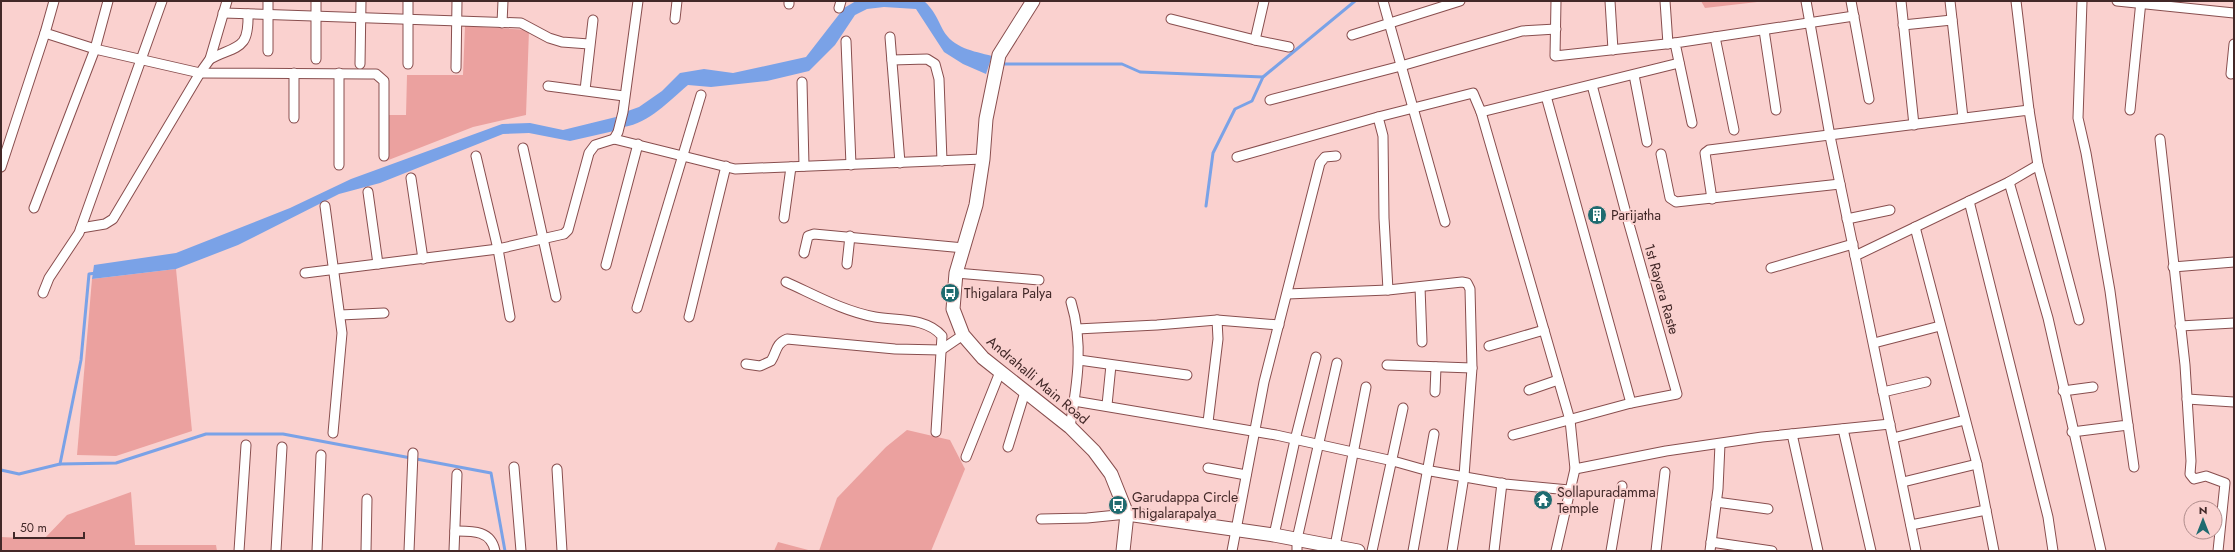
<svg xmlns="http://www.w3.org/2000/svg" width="2235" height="552" viewBox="0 0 2235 552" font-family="Jost,sans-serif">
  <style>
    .green { fill: #eba19f }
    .water { fill: #7aa2e7 }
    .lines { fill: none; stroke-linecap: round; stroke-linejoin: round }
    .stream { stroke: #7aa2e7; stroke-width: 3 }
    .street-casing { stroke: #884e4e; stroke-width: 11 }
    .secondary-casing { stroke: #884e4e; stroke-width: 15 }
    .street { stroke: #fff; stroke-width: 9 }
    .secondary { stroke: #fff; stroke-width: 13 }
    .labels { text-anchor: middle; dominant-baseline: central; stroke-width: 4; stroke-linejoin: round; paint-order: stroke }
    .poi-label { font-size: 14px; fill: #422828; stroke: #fad1cf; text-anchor: start }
    .street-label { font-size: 14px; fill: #422828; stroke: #fad1cf }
  </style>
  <rect width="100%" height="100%" fill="#fad1cf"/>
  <!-- green -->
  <g class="green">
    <polygon points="1701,1 1766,1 1705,8"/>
    <polygon points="465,26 529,30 526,115 473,127 386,161 387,115 406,115 407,75 463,75"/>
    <polygon points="176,269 192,431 116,456 77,455 92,279"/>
    <polygon points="907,430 950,440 965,469 931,551 819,551 837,498 886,447"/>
    <polygon points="131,492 135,545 216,545 217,551 1,551 1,537 44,539 67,515"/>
    <polygon points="778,542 812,551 774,551"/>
  </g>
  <!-- water -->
  <g class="water">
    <path d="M856,1H924C934,10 937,18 943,30C953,48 973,51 992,56L986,74L963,64L944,52L916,9L884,7L867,9L855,15L835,45L809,71L767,81L711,87L688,85C669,101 649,123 624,127L625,112L639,107L662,91L680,73L704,69L733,73L806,57L844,8Z"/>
    <polygon points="616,117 614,131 570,141 529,133 503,134 380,183 339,194 238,245 176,269 92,279 94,265 176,253 290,208 351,179 502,124 530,123 563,130"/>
  </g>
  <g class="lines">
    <!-- stream -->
    <g class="stream">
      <polyline points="1001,64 1122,64 1140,72 1263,77"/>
      <polyline points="1206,206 1213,153 1235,109 1252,101 1263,77 1355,1"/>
      <polyline points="60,464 116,463 206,434 283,434 491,473 505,551"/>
      <polyline points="1,470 19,474 60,464 81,360 89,274 96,273"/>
    </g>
    <!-- street casing -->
    <g class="street-casing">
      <g id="street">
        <polyline points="108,1 95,49 200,73 368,74 376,74 384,81 384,156"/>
        <polyline points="1264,1 1255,40 1289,47"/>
        <polyline points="1383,1 1445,222"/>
        <polyline points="1556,1 1555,56 1675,43"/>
        <polyline points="1610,1 1613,50"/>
        <polyline points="1665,1 1668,44"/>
        <polyline points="1806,1 1830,136 1855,256"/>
        <polyline points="1851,1 1869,99"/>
        <polyline points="1901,1 1914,125"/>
        <polyline points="1950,1 1963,118"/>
        <polyline points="2016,1 2029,110"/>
        <polyline points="2117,1 2234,13"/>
        <polyline points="789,4 789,1"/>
        <polyline points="839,8 841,1"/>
        <polyline points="223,13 521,23 549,38 562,42 589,44"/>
        <polyline points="675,19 677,1"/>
        <polyline points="1171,19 1255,40"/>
        <polyline points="502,23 503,1"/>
        <polyline points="1903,25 1952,20"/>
        <polyline points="1764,30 1776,110"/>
        <polyline points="1352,35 1460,1"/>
        <polyline points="890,37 900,163"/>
        <polyline points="1715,37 1734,130"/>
        <polyline points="846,41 851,165"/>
        <polyline points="268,51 268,1"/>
        <path d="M210,59C238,45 249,50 248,14"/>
        <polyline points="316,59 316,1"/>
        <polyline points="892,60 927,59 935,64 939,79 942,161"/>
        <polyline points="360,64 361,1"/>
        <polyline points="408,64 408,1"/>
        <polyline points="456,68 457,1"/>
        <polyline points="294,73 294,118"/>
        <polyline points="339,73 339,165"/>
        <polyline points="2231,74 2234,44"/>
        <polyline points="1634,75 1647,142"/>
        <polyline points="802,82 804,166"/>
        <polyline points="548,86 624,96"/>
        <polyline points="585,90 593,20"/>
        <polyline points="1546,96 1631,403"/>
        <polyline points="1270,100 1401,66 1522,31 1556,29"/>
        <polyline points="2130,110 2141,1"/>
        <polyline points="1481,112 1570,420 1575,469 1556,551"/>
        <polyline points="1692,123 1675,43 1854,16"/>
        <polyline points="614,139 618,132 623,112 638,1"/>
        <polyline points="2160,139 2185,365 2191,461 2190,474 2194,479 2206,476 2225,483 2218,551"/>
        <polyline points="523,148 556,297"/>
        <polyline points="1661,154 1670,198 1676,202 1840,184"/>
        <polyline points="476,156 498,249 510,317"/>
        <polyline points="1237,157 1378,117"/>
        <polyline points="2038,165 2079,320"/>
        <polyline points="1,167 45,33"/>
        <polyline points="411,178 423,259"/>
        <polyline points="368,192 378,264"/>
        <polyline points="1712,199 1705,153 1709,150 2029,110 2038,165 2009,182"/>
        <polyline points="1969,201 2048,517 2053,551"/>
        <polyline points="325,206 342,333 333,433"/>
        <polyline points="34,208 95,49 45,33 54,1"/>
        <polyline points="784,218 791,167"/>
        <polyline points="1847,219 1890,210"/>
        <polyline points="1915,227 1977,464 1994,551"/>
        <polyline points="81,228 105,224 113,219 200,73 210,59 227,1"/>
        <polyline points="804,253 808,236 814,234 964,248"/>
        <polyline points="847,264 850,236"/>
        <polyline points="606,265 638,144"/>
        <polyline points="2173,267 2234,262"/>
        <polyline points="1771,268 1853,244"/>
        <polyline points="305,273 498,249 564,234 568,230 589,153 595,145 614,139 735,169 983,159"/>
        <polyline points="956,273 1039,280"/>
        <path d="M786,282C815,295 843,311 875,317C897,321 926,317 942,336L936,432"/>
        <polyline points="1420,287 1422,342"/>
        <polyline points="1388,290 1462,282 1467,283 1470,289 1472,368 1464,476 1452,551"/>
        <polyline points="43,293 49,278 79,233 162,1"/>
        <polyline points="1287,294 1388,290 1384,218 1383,136 1378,117 1473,93 1481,112 1679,63"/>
        <polyline points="637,308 701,95"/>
        <polyline points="340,315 384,313"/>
        <polyline points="689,317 726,166"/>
        <polyline points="2180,326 2234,323"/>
        <polyline points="1077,329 1157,325 1217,320 1279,325"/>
        <polyline points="1874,343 1940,326"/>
        <polyline points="1489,346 1544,330"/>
        <polyline points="1079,360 1187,375"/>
        <path d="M746,364L760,366L771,361C777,352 775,344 787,339L895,349L941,350L963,335"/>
        <polyline points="1387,365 1472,368"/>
        <polyline points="1529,390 1558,380"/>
        <polyline points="2063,391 2093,387"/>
        <polyline points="1435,392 1436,367"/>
        <polyline points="1883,392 1926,382"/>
        <polyline points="2187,399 2234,402"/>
        <polyline points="1074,401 1276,435 1393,461 1425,470 1505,484 1569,490"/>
        <polyline points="1107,405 1111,365"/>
        <polyline points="1208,422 1218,339 1217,320"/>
        <polyline points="2128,425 2134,467"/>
        <path d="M1070,427C1077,385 1084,344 1071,302"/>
        <polyline points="1843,429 1871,551"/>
        <polyline points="2072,432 2128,425 2110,291 2086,153 2078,118 2082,1"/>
        <polyline points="1792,434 1818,551"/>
        <polyline points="1513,435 1631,403 1677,394 1627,217 1592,85"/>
        <polyline points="1893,438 1965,420"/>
        <polyline points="1008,447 1025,392"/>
        <polyline points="966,457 1000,372"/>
        <polyline points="514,467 521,551"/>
        <polyline points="1208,468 1246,475"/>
        <polyline points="557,469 562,551"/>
        <polyline points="1575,469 1666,451 1762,437 1890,424"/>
        <polyline points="1903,482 1977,464"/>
        <polyline points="1716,502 1768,509"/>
        <polyline points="1041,519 1087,518 1127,514"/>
        <polyline points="1911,525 1986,510"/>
        <path d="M455,531C472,531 491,530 495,551"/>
        <polyline points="1274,535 1295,440 1316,357"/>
        <polyline points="1711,542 1772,551"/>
        <polyline points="1335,546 1366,387"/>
        <polyline points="239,551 246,445"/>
        <polyline points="276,551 282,447"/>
        <polyline points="317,551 321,455"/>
        <polyline points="366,551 367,499"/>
        <polyline points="409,551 413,453"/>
        <polyline points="454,551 457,474"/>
        <polyline points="1232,551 1264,382 1320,163 1325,157 1336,156"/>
        <polyline points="1297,551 1297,539 1337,363"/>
        <polyline points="1372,551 1403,408"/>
        <polyline points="1413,551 1434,434"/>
        <polyline points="1494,551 1502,483"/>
        <polyline points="1611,551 1622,486"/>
        <polyline points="1656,551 1665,472"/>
        <polyline points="1710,551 1718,489 1720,444"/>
        <polyline points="1916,551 1855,256 2009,182 2048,318 2101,551"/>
      </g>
    </g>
    <!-- secondary casing -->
    <g class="secondary-casing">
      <g id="secondary">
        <polyline points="1033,1 999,55 986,119 983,159 976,205 956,273 953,309 963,335 983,358 1070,427 1094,451 1111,474 1127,514 1123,551"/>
        <polyline points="1127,514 1274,535 1358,551"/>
      </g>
    </g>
    <!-- street -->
    <use href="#street" class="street"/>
    <!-- secondary -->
    <use href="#secondary" class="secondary"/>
  </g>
  <!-- icons -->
  <defs>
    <g id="building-disc" transform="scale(1)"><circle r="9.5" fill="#1f6b70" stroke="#fad1cf"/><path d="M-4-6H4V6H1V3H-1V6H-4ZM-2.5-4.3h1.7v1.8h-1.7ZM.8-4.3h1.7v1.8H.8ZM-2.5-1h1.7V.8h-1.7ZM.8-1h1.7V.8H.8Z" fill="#fff"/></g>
    <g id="bus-disc" transform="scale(1)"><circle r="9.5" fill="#1f6b70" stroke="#fad1cf"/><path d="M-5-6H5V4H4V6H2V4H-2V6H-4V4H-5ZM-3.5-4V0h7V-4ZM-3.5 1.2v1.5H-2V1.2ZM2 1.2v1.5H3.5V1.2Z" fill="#fff"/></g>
    <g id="temple-disc" transform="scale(1)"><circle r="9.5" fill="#1f6b70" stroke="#fad1cf"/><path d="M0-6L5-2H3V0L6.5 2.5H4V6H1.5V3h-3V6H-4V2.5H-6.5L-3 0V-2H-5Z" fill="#fff"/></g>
  </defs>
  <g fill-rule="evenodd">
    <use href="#building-disc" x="1597" y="215"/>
    <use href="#bus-disc" x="950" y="293"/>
    <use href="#temple-disc" x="1543" y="500"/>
    <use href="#bus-disc" x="1118" y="505"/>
  </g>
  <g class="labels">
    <!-- poi labels -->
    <g class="poi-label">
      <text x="1611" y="215">Parijatha</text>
      <text x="964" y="293">Thigalara Palya</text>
      <text x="1557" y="492">Sollapuradamma<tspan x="1557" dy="16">Temple</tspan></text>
      <text x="1132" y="497">Garudappa Circle<tspan x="1132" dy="16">Thigalarapalya</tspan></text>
    </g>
    <!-- street labels -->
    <g class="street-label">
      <text transform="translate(1662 289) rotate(74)">1st Rayara Raste</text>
      <text transform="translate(1038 380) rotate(40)">Andrahalli Main Road</text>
    </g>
  </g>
  <!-- border -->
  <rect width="2235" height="552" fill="none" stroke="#422828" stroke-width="4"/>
  <!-- north arrow -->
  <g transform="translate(2203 520)"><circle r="19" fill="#fad1cf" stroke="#b08d8c"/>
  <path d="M0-3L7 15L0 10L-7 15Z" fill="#1f6b70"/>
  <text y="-6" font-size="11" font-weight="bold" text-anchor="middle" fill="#422828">N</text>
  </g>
  <!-- scale -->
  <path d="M14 532v6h70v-6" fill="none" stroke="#422828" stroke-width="2"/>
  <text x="20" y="532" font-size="12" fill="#422828" stroke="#fad1cf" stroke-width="3" paint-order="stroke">50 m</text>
</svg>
